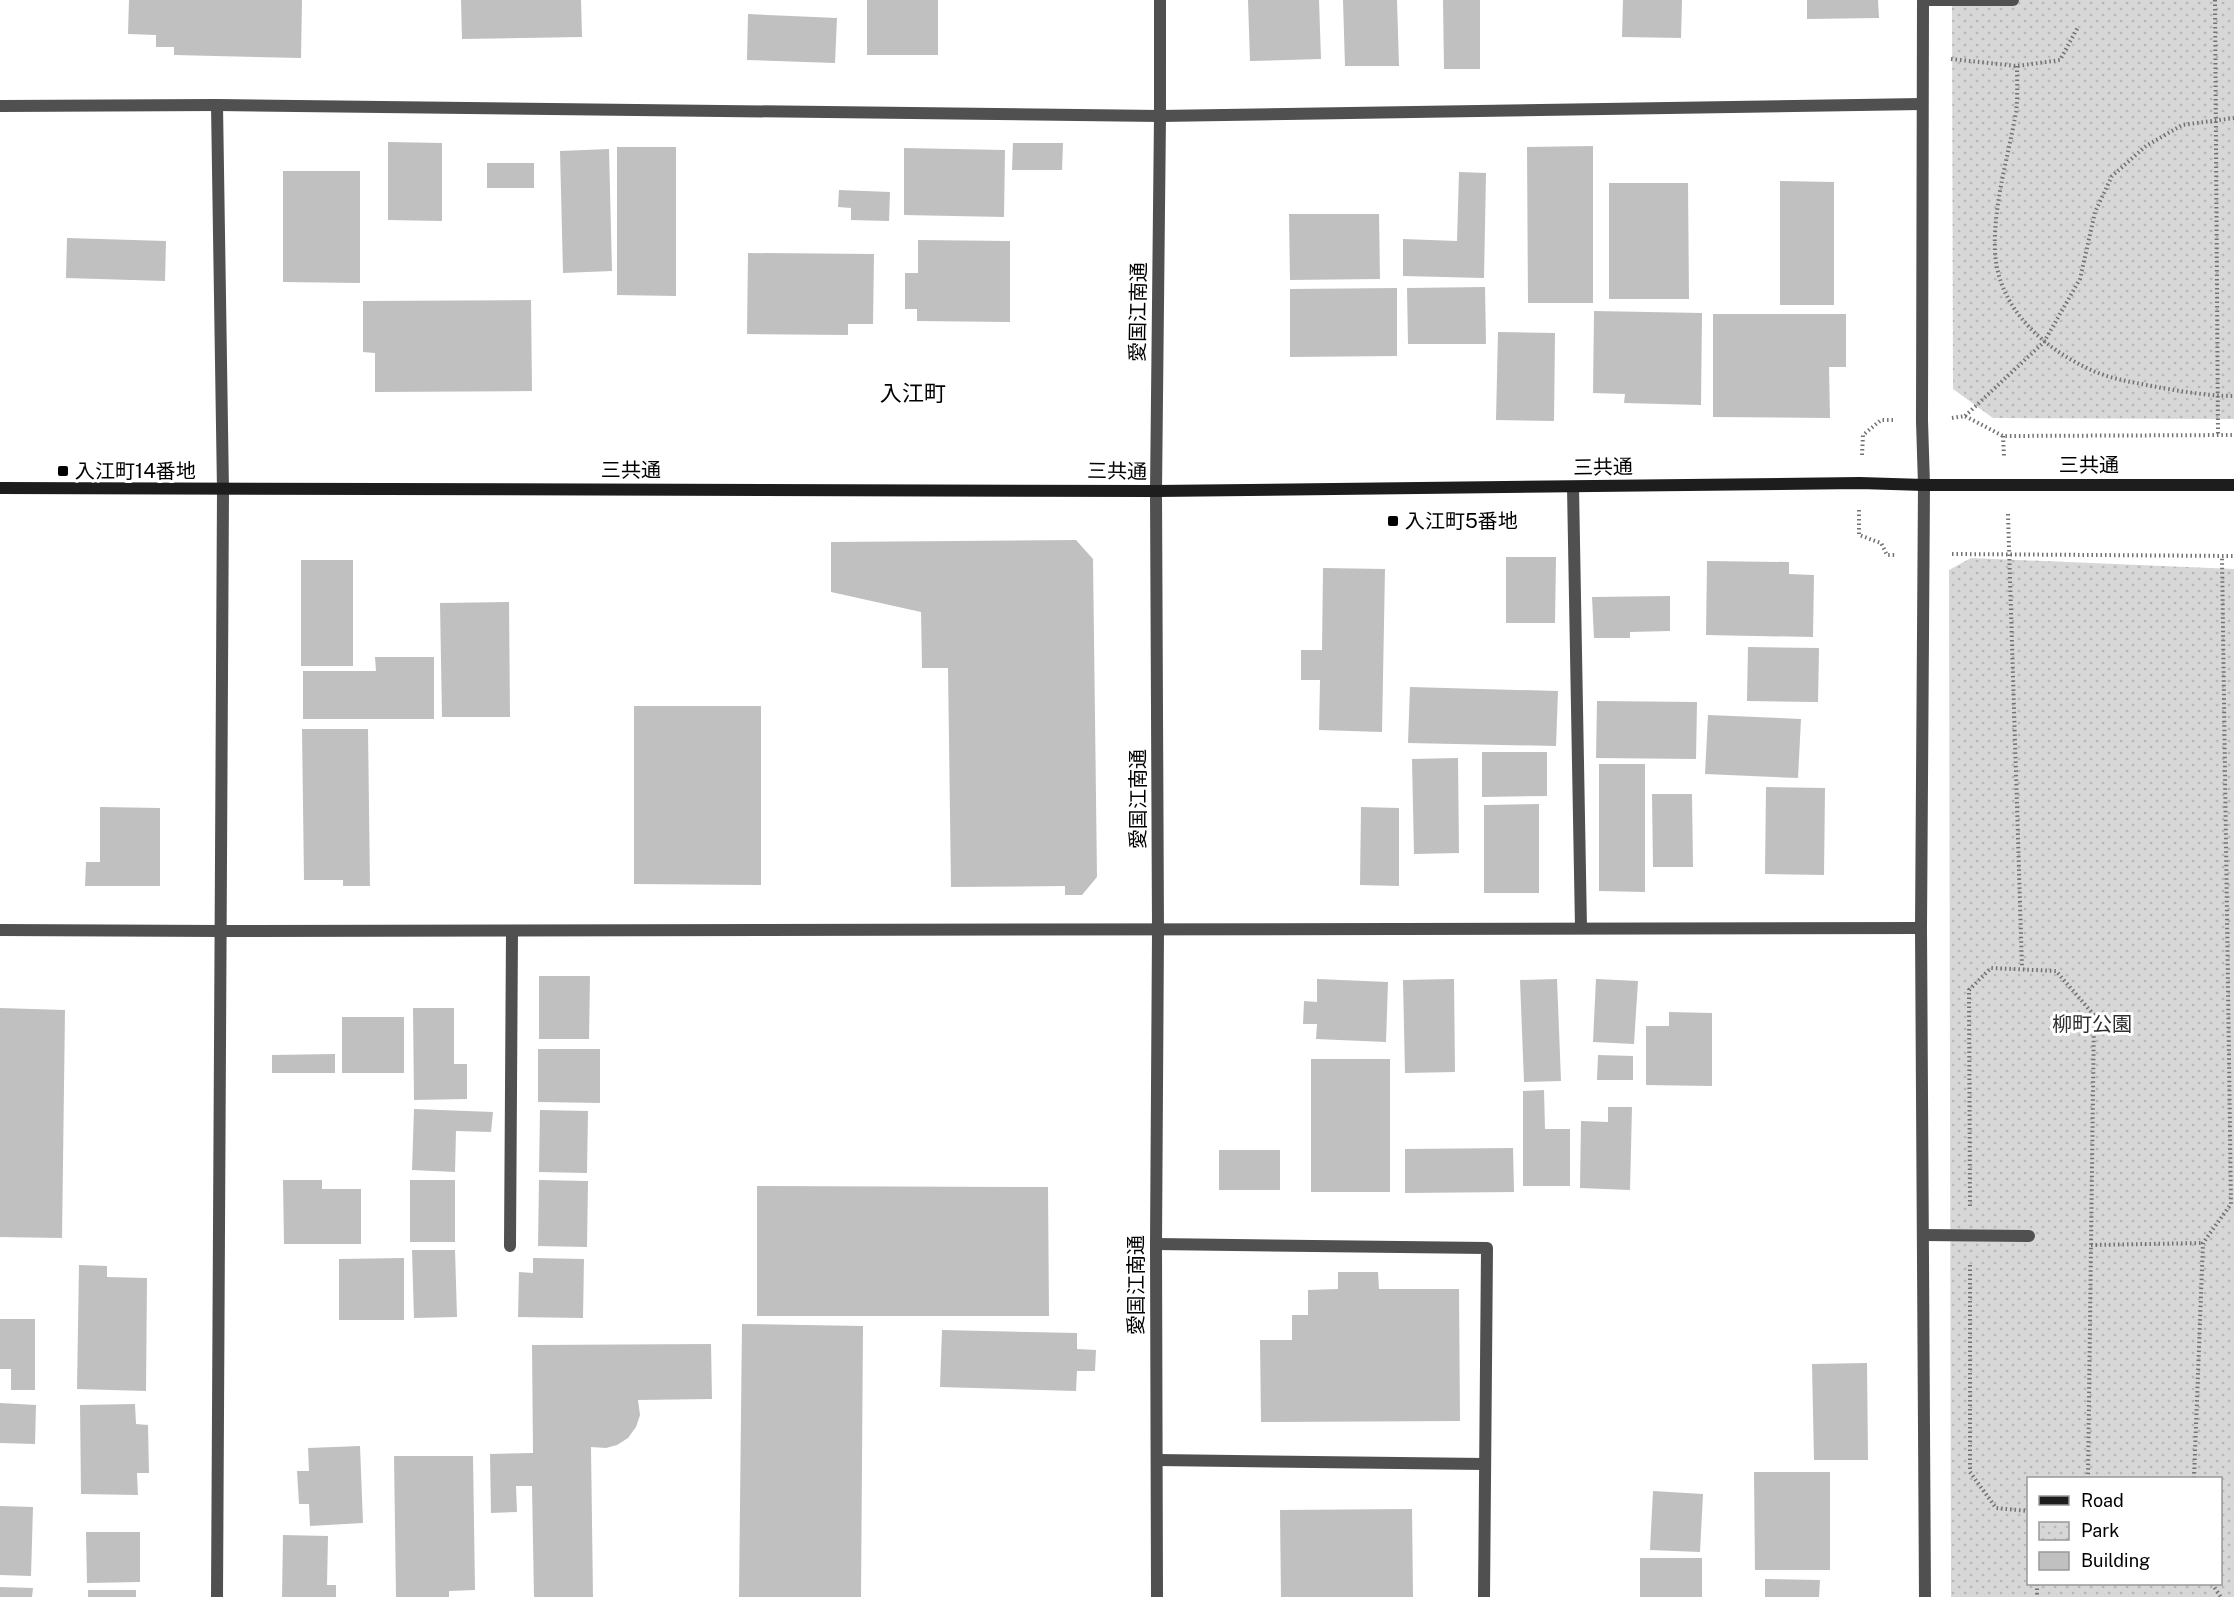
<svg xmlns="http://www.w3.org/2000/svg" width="2234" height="1597" viewBox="0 0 2234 1597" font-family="'Public Sans','Noto Sans JP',sans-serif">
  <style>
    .park { fill: url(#park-dots); fill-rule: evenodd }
    .building { fill: #c0c0c0 }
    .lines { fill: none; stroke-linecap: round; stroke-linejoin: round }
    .path { stroke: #727272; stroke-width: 4; stroke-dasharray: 1.5 3; stroke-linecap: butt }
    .lane { stroke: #505050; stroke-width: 12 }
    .street { stroke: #505050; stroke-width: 12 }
    .secondary { stroke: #1d1d1d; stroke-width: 12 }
    .poi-dot { fill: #000; stroke: #fff; stroke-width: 2 }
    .labels { text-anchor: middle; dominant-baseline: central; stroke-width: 6; stroke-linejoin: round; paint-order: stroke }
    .street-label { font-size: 20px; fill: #000; stroke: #fff }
    .poi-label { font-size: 20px; fill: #000; stroke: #fff; text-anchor: start }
    .park-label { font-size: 20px; fill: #2e2e2e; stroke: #fff }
    .quarter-label { font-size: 22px; fill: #000; stroke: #fff }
  </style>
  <defs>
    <pattern id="park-dots" width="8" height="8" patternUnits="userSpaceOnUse" patternTransform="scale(1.5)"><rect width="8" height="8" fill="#d7d7d7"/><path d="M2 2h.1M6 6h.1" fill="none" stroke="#b7b7b7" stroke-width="1.8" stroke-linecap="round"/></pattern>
  </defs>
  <rect width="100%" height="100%" fill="#fff"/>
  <!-- park -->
  <g class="park">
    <polygon points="1952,0 2234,0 2234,419 1993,418 1953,389"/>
    <path d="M1971,558L2234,569V1597H1951L1949,570ZM2028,1478H2220V1584H2028Z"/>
  </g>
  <!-- building -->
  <g class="building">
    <polygon points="129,0 302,0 301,58 174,55 174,47 156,47 156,35 128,34"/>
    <polygon points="461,0 581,0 582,37 462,39"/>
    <rect x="867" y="0" width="71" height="55"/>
    <polygon points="1248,0 1319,0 1321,59 1250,61"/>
    <polygon points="1343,0 1397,0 1399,66 1345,66"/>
    <polygon points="1443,0 1480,0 1480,69 1444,69"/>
    <polygon points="1623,0 1682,0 1681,38 1622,37"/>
    <polygon points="1807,0 1878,0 1879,18 1807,19"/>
    <polygon points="748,14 837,18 835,63 747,60"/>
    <polygon points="388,142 442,143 442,221 388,220"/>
    <polygon points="1013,143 1063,143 1062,170 1012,170"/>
    <polygon points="1593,146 1593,303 1528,303 1527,147"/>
    <polygon points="617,147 676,147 676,296 617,295"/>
    <polygon points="904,148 1005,150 1004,217 904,215"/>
    <polygon points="609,149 612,271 563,273 560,151"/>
    <rect x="487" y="163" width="47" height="25"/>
    <polygon points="283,171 360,171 360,283 283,282"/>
    <polygon points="1459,172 1486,173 1484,278 1403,276 1403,239 1457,241"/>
    <polygon points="1780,181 1834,182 1834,305 1780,305"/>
    <polygon points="1609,183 1688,183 1689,299 1609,299"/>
    <polygon points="839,190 890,192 889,221 851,220 851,208 838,207"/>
    <polygon points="1289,214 1379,214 1380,279 1290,280"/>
    <polygon points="67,238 166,241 165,281 66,278"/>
    <polygon points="918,240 1010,241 1010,322 917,321 917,309 905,309 905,273 918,273"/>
    <polygon points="748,253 874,254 873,324 848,324 848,335 747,334"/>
    <polygon points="1485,287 1486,344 1408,344 1407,288"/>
    <polygon points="1397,288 1397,356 1290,357 1290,289"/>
    <polygon points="531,300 532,391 375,392 375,353 363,352 363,301"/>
    <polygon points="1594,311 1702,313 1701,405 1624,403 1625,394 1593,393"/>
    <polygon points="1713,314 1846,314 1846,367 1829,367 1830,418 1713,417"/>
    <polygon points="1498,332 1555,333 1554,421 1496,420"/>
    <polygon points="1076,540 1093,559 1097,877 1082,895 1065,895 1065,886 951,887 948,668 922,668 921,612 831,592 831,542"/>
    <polygon points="1506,557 1556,557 1555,623 1506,623"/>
    <rect x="301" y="560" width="52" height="106"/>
    <polygon points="1707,561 1789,562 1789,574 1814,575 1813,637 1706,635"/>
    <polygon points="1323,568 1385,569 1382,732 1319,730 1320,680 1301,680 1301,650 1322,650"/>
    <polygon points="1670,596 1670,631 1630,632 1630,638 1594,638 1592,597"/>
    <polygon points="509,602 510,717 442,717 440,603"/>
    <polygon points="1748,647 1819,648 1818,702 1747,701"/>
    <polygon points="375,657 434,657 434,719 303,719 303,671 376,671"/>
    <polygon points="1410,687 1558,691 1556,746 1408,743"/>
    <polygon points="1597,701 1697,702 1696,759 1596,758"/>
    <polygon points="634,706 761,706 761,885 634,884"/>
    <polygon points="1708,715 1801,719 1798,778 1705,774"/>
    <polygon points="302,729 368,729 370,886 343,886 343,880 304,880"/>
    <polygon points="1482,752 1547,752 1547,796 1482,797"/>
    <polygon points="1458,758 1459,853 1414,854 1412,759"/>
    <polygon points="1599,764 1645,764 1645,892 1599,891"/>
    <polygon points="1766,787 1825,788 1824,875 1765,874"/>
    <polygon points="1652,794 1692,794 1693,867 1653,867"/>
    <polygon points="1539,804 1539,893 1484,893 1484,805"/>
    <polygon points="100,807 160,808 160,886 85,886 86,862 100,862"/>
    <polygon points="1361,807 1399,808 1399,886 1360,885"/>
    <polygon points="539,976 590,976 589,1039 539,1039"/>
    <polygon points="1317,979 1388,982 1386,1042 1316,1039 1317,1024 1303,1024 1304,1001 1317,1002"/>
    <polygon points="1454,979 1455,1072 1405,1073 1403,980"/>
    <polygon points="1557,979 1561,1081 1524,1082 1520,980"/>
    <polygon points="1596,979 1638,981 1634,1044 1593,1042"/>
    <polygon points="0,1008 65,1010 62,1238 0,1237"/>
    <polygon points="413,1008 454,1008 454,1064 467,1064 467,1099 414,1100"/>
    <polygon points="1669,1012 1712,1013 1712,1086 1646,1085 1646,1026 1669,1026"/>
    <rect x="342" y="1017" width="62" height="56"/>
    <polygon points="538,1049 600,1049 600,1103 538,1102"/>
    <polygon points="335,1054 335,1073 272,1073 272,1055"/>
    <polygon points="1598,1055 1633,1056 1633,1080 1597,1080"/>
    <rect x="1311" y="1059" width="79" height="133"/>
    <polygon points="1544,1090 1545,1129 1570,1129 1570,1186 1523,1186 1523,1091"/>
    <polygon points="1608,1107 1632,1107 1630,1190 1580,1188 1581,1121 1608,1122"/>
    <polygon points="414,1109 493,1112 491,1132 456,1131 455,1172 412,1170"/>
    <polygon points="540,1110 588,1111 587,1173 539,1172"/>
    <polygon points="1513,1148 1514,1192 1405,1193 1405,1149"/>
    <rect x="1219" y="1150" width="61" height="40"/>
    <polygon points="283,1180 322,1180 322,1189 361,1189 361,1244 284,1244"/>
    <rect x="410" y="1180" width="45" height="62"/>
    <polygon points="539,1180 588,1181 587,1247 538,1246"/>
    <polygon points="757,1186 1048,1187 1049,1316 757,1316"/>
    <polygon points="412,1250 455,1250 457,1317 414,1318"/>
    <polygon points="404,1258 404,1320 339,1320 339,1259"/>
    <polygon points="533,1258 584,1259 583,1318 518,1317 519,1272 533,1273"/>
    <polygon points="79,1265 107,1266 107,1277 147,1278 146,1391 77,1389"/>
    <polygon points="1338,1272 1378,1272 1379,1289 1459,1289 1460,1421 1261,1422 1260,1340 1292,1340 1292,1315 1308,1315 1308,1290 1338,1289"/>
    <polygon points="0,1319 35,1319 35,1390 11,1390 11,1369 0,1369"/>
    <polygon points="742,1324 863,1326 861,1597 739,1597"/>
    <polygon points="942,1330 1077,1333 1077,1349 1096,1350 1095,1371 1077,1371 1076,1391 940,1387"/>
    <polygon points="711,1344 712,1399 638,1400 640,1415 636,1427 628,1438 617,1445 606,1448 591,1447 593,1597 534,1597 532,1486 516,1486 517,1512 491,1513 490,1454 533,1453 532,1345"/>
    <polygon points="1867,1363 1868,1460 1814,1460 1812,1364"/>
    <polygon points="0,1403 36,1405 35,1444 0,1443"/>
    <polygon points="135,1404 136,1424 148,1425 149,1473 137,1473 138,1495 81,1494 80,1405"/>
    <polygon points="360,1446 363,1523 310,1526 309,1504 299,1504 297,1471 309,1471 308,1448"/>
    <polygon points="394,1456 473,1456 475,1590 449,1591 449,1597 396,1597"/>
    <polygon points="1754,1472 1830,1472 1830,1570 1755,1570"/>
    <polygon points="1653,1491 1703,1494 1700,1552 1650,1550"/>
    <polygon points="0,1506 33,1507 31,1576 0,1575"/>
    <polygon points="1412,1509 1413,1597 1281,1597 1280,1510"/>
    <polygon points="86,1532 140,1532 140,1582 87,1583"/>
    <polygon points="283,1535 328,1536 327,1585 336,1585 336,1597 282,1597"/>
    <rect x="1640" y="1558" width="62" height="39"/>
    <polygon points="1765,1579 1820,1580 1819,1597 1765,1597"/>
    <polygon points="0,1587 33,1588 32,1597 0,1597"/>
    <rect x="88" y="1590" width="48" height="7"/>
  </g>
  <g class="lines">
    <!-- path -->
    <g class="path">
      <polyline points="2215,0 2218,435"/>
      <polyline points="1951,59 2017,66 2060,60 2078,27"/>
      <path d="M2017,66C2017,81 2018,97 2016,112C2008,158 1993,205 1995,252C1998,308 2043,348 2091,370C2113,380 2138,383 2162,388C2186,392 2209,396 2234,396"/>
      <polyline points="1965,416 2044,342 2080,279 2095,212 2112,176 2146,146 2182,125 2234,118"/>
      <polyline points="1952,418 1965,416 2003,436 2234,435"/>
      <polyline points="2003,436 2004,456"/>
      <polyline points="1862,455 1863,435 1881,420 1893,420"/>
      <polyline points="1859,510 1859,535 1881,543 1887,555 1896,555"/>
      <polyline points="2008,514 2022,968"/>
      <polyline points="1952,554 2234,556"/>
      <polyline points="1970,1206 1969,990 1991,968 2056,971 2094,1015 2088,1478"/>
      <polyline points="2091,1245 2203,1243"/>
      <polyline points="1970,1265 1970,1472 1996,1508 2028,1511"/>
      <polyline points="2194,1478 2203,1243 2231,1204 2222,556"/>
      <polyline points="2037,1584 2037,1597"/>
      <polyline points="2212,1584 2221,1597"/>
    </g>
    <!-- lane -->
    <g class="lane">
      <polyline points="1923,0 2013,0"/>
      <polyline points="1573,487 1581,928"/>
      <polyline points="1923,1235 2029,1236"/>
      <polyline points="1156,1244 1487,1248 1484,1597"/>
      <polyline points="510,1246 512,931"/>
      <polyline points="1157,1460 1485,1464"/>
    </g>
    <!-- street -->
    <g class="street">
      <polyline points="1923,0 1922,421 1924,485 1921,928 1925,1597"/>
      <polyline points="217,105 223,490 217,1597"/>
      <polyline points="0,106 217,105 1160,116 1922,104"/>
      <polyline points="0,930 221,931 1921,928"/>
      <polyline points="1157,1597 1156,1244 1158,930 1156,491 1160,116 1160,0"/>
    </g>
    <!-- secondary -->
    <polyline class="secondary" points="0,488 1156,491 1860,483 1924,485 2234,485"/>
  </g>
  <!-- markers -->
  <g class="poi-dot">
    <rect x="57" y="465" width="12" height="12" rx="3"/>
    <rect x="1387" y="515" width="12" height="12" rx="3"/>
  </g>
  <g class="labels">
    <!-- street labels -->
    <g class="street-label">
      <text transform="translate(1138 312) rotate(-89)">愛国江南通</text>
      <text x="2089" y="465">三共通</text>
      <text transform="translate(1603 467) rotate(-1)">三共通</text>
      <text x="631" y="470">三共通</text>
      <text transform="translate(1117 471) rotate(1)">三共通</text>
      <text transform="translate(1138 799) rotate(-90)">愛国江南通</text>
      <text transform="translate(1136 1285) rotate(-90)">愛国江南通</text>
    </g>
    <!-- poi labels -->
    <g class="poi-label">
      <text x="75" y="471">入江町14番地</text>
      <text x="1405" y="521">入江町5番地</text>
    </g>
    <!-- park labels -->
    <g class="park-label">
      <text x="2092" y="1024">柳町公園</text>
    </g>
    <!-- quarter labels -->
    <g class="quarter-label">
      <text x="913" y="393">入江町</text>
    </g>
  </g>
  <!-- legend -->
  <rect x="2027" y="1477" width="195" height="108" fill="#ffffff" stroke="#999999" stroke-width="1.5"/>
  <rect x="2039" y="1496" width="30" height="9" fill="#1d1d1d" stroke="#999999" stroke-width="1.5"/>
  <text x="2081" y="1507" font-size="18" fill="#000000">Road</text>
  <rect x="2039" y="1522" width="30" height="18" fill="url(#park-dots)" stroke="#999999" stroke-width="1.5"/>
  <text x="2081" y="1537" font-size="18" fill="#000000">Park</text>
  <rect x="2039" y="1552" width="30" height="18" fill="#c0c0c0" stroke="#999999" stroke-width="1.5"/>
  <text x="2081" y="1567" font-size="18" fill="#000000">Building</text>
</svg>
